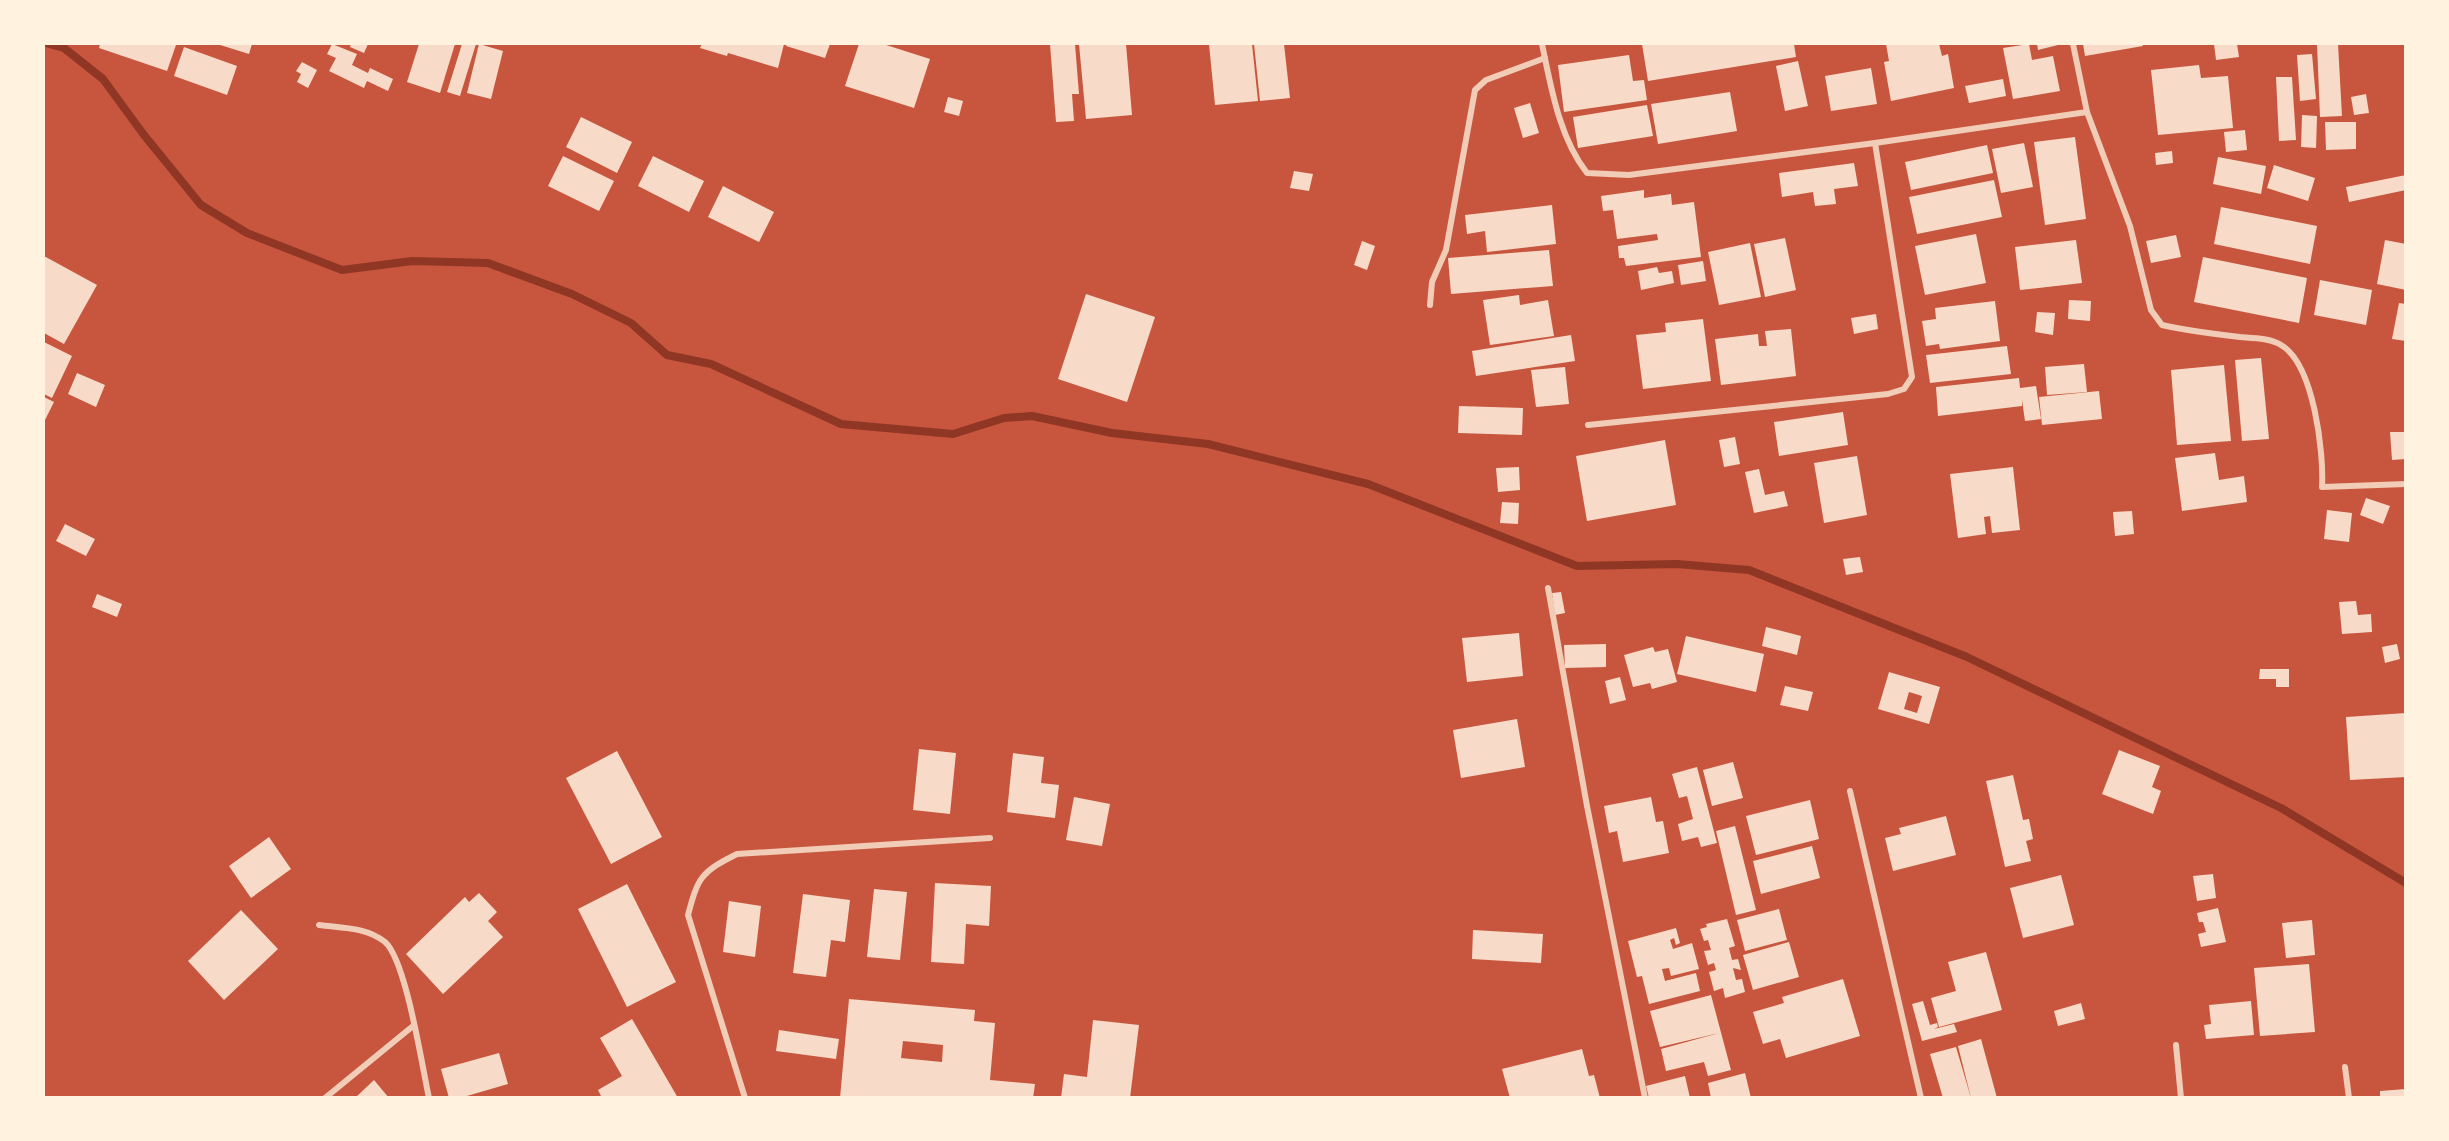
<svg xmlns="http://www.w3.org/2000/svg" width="2449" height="1141" viewBox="0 0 2449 1141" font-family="Barlow,sans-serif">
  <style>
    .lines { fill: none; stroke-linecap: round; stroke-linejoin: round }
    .stream { stroke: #8f3625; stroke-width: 8 }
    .building { fill: #f7dbc8; fill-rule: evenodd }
    .minor { stroke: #f1ccb7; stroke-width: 6 }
  </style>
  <rect width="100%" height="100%" fill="#c8553d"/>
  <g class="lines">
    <!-- stream -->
    <polyline class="stream" points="49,44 64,48 103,79 144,135 201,205 247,233 342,270 412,261 488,263 572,294 631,323 667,355 711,364 841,424 953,434 1004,418 1032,416 1112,433 1208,444 1368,484 1577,566 1677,564 1749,570 1967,657 2281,808 2406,883"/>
  </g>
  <!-- building -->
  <g class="building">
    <polygon points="100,44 172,44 176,45 167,71 99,48"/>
    <polygon points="217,44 252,44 249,54"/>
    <polygon points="332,44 357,54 352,65 368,73 370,68 393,79 388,91 367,81 364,88 329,71 336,58 327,54"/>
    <polygon points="351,44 368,44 364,53 350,47"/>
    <polygon points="419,44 455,44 440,93 407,82"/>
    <polygon points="462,44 476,44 460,96 447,92"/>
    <polygon points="479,44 503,51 491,99 467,93"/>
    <polygon points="702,44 784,44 778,68 728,53 727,56 700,48"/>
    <polygon points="787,44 830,44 825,58 786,46"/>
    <polygon points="859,44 883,44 930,59 914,108 845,86"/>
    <polygon points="1050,44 1075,44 1079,94 1072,94 1074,121 1056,122"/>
    <polygon points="1079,44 1126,44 1132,115 1086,119"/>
    <polygon points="1209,44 1252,44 1258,101 1215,105"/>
    <polygon points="1254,44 1284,44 1290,98 1260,101"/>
    <polygon points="1642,44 1794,44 1796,57 1648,81"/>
    <polygon points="1886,44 1939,44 1942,56 1948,54 1954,88 1891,101 1884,62 1889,61"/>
    <polygon points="2029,44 2032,60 2053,56 2060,91 2013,99 2003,48"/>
    <polygon points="2037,44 2062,44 2038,50"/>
    <polygon points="2083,44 2142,44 2143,46 2085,56"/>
    <polygon points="2214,44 2237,44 2239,57 2216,60"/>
    <polygon points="2317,44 2338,44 2342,116 2320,117"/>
    <polygon points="184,47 237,66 227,95 174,76"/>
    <polygon points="2312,54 2316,99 2300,101 2297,55"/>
    <polygon points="1629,55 1633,81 1644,80 1647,100 1564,112 1558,65"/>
    <polygon points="1798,61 1808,106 1785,111 1776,66"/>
    <polygon points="302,62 317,70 308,88 297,82 301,74 296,71"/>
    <polygon points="2199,65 2201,78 2228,76 2233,128 2158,135 2151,70"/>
    <polygon points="1871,68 1877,104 1831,111 1825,76"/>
    <polygon points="2276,77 2292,77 2296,140 2279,141"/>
    <polygon points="2003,79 2006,96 1969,103 1965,86"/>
    <polygon points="1730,92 1737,131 1658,144 1651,104"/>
    <polygon points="2366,94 2369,113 2354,115 2351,97"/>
    <polygon points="948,97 963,101 959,116 944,112"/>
    <polygon points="1530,103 1539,133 1523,138 1514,108"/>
    <polygon points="1647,105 1653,136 1578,148 1573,117"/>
    <polygon points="2302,115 2317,116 2316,148 2301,147"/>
    <polygon points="581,117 632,142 617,173 566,147"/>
    <polygon points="2325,122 2356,122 2356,149 2326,150"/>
    <polygon points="2245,130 2247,150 2226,152 2224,132"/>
    <polygon points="2075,137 2086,219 2045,225 2034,142"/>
    <polygon points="2024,143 2033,187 2001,193 1992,149"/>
    <polygon points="1987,145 1993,173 1911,190 1905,162"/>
    <polygon points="2172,151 2173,163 2156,165 2155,153"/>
    <polygon points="563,156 614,181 599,211 548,186"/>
    <polygon points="653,156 704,181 689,212 638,186"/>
    <polygon points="2218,157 2266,166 2261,194 2213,184"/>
    <polygon points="1854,163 1858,186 1834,189 1836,204 1815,206 1813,192 1782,197 1779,173"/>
    <polygon points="2274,165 2315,178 2308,201 2267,188"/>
    <polygon points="1294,171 1313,174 1309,191 1290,188"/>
    <polygon points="2406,175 2406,190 2349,202 2346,187"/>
    <polygon points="1994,180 2002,217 1917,234 1909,197"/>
    <polygon points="723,186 774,212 759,242 708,217"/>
    <polygon points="1644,190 1644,198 1671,194 1672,205 1694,202 1701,257 1626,266 1624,258 1619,258 1618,246 1658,240 1657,234 1617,239 1613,210 1603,211 1601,196"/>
    <polygon points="1552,205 1556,244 1487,252 1485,231 1467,234 1465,215"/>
    <polygon points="2221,207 2317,226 2310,264 2214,244"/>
    <polygon points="1976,234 1986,283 1925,295 1915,246"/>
    <polygon points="2176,235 2181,257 2151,263 2146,241"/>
    <polygon points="1785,238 1796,290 1765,297 1754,244"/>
    <polygon points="2076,240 2082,283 2020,290 2015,247"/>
    <polygon points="2385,240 2406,244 2406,290 2377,284"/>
    <polygon points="1362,241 1375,246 1367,270 1354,265"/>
    <polygon points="1750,243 1761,297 1719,305 1708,252"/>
    <polygon points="1549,250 1553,286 1451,294 1448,258"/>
    <polygon points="44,256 97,285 64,344 44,333"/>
    <polygon points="2203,257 2307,278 2299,323 2194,302"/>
    <polygon points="1703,261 1706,281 1681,285 1678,265"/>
    <polygon points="1657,267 1659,273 1672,271 1674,283 1641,290 1638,271"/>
    <polygon points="2320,280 2372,290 2366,325 2314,315"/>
    <polygon points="1086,294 1155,317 1127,402 1058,379"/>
    <polygon points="1519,295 1520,305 1548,300 1554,336 1490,345 1483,300"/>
    <polygon points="2069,300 2091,301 2090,321 2068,319"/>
    <polygon points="1995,301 2000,341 1940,349 1939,344 1926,346 1922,321 1936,319 1935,308"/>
    <polygon points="2399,303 2406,304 2406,341 2392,339"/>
    <polygon points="2037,312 2055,313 2053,335 2035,332"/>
    <polygon points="1876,314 1878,329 1854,334 1851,318"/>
    <polygon points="1703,319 1711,381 1643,389 1636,335 1666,332 1665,323"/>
    <polygon points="1791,329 1796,376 1721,385 1715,339 1758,334 1759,346 1767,346 1765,331"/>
    <polygon points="1571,335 1575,361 1476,376 1472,351"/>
    <polygon points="44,342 72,356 52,398 44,394"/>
    <polygon points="2007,346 2011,374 1930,383 1926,355"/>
    <polygon points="2261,358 2269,439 2242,441 2235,360"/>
    <polygon points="2084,364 2087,392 2047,395 2045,367"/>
    <polygon points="2224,365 2231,441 2177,445 2171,370"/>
    <polygon points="1565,367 1569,404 1536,407 1531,370"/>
    <polygon points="77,373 105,385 96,407 68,394"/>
    <polygon points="2019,378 2020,388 2036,386 2041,419 2025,421 2022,400 2022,406 1938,416 1936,387"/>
    <polygon points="2099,391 2102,419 2042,425 2039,397"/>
    <polygon points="44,397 54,402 44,422"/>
    <polygon points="1459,406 1523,408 1522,435 1458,433"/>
    <polygon points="1843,412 1848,445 1779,456 1774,422"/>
    <polygon points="2390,432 2406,432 2406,459 2392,460"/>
    <polygon points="1735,437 1740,464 1724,467 1719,440"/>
    <polygon points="1665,440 1676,505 1587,521 1576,456"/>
    <polygon points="2215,453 2219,480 2244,476 2247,502 2182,511 2175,458"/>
    <polygon points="1857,456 1867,515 1824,523 1814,463"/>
    <polygon points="1519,467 1520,490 1498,492 1496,468"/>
    <polygon points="2013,467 2020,530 1992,533 1990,516 1984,517 1986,534 1958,538 1950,474"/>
    <polygon points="1759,469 1765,495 1784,491 1788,506 1754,513 1745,472"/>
    <polygon points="2366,498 2390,506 2383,524 2360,515"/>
    <polygon points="1502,502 1519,503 1518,524 1500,523"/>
    <polygon points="2327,510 2352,513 2349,542 2324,539"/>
    <polygon points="2132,511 2134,534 2115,536 2113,512"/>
    <polygon points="65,524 95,539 86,556 56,541"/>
    <polygon points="1860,557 1863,572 1846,575 1843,559"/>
    <polygon points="1561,592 1565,613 1555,615 1552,593"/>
    <polygon points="97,594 122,604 117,617 92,607"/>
    <polygon points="2356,601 2358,615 2371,614 2372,632 2342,634 2339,602"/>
    <polygon points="1766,627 1801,636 1797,655 1762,646"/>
    <polygon points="1519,633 1523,676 1467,682 1462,638"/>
    <polygon points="1686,636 1764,654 1756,692 1677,674"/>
    <polygon points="1606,644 1606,667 1565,668 1564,645"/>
    <polygon points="2397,644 2400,659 2385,663 2382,647"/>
    <polygon points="1653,647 1655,652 1668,649 1677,682 1652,689 1650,683 1633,687 1624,655"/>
    <polygon points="2260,669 2289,669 2289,687 2276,687 2276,679 2259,679"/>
    <path d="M1889,672L1940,687L1929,724L1878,709ZM1909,692L1922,696L1917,713L1904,709Z"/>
    <polygon points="1620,677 1626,700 1610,704 1605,681"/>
    <polygon points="1785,686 1813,692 1808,711 1780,705"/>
    <polygon points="2406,713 2406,777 2350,780 2346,717"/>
    <polygon points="1517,719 1525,767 1461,778 1453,730"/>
    <polygon points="919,749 956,753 950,814 913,810"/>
    <polygon points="2119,750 2160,766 2152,787 2161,791 2153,814 2102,794"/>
    <polygon points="617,751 662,837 611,864 566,778"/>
    <polygon points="1013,753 1044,757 1041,783 1059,785 1055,818 1007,812"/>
    <polygon points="1733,762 1743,798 1712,806 1703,770"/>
    <polygon points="1697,767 1717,843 1701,847 1698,837 1682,841 1678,824 1693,819 1687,796 1679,798 1672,774"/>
    <polygon points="2013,775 2023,820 2029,819 2033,839 2026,841 2031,861 2005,867 1986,781"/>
    <polygon points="1074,797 1110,804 1102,846 1066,840"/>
    <polygon points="1651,797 1656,822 1663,821 1669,853 1623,862 1617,831 1609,833 1604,806"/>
    <polygon points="1810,800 1819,839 1756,855 1746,816"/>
    <polygon points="1946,816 1956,855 1893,871 1885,838 1901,834 1899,828"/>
    <polygon points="1735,826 1756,910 1736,915 1716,831"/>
    <polygon points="269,837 291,869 251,898 229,866"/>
    <polygon points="1812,846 1820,878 1761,894 1753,861"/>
    <polygon points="2213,874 2216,898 2197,901 2193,876"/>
    <polygon points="2061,875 2074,925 2023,938 2010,888"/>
    <polygon points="935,883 991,886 989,926 966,924 964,964 931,962"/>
    <polygon points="627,884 676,982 627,1007 578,909"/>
    <polygon points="874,889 907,892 900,960 867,957"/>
    <polygon points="479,893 497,912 488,921 503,937 443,994 406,954 465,897 469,902"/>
    <polygon points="803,894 850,900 845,942 831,940 826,977 793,973"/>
    <polygon points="729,901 761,906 755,957 723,952"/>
    <polygon points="2218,908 2226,942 2201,947 2198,934 2206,932 2203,922 2199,922 2197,913"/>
    <polygon points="1779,909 1787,940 1745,951 1737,920"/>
    <polygon points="241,910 278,949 224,1000 188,961"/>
    <polygon points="1727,919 1735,946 1729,948 1732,960 1738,959 1741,970 1733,968 1736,980 1742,979 1745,992 1725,998 1723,988 1714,991 1709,972 1716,970 1714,963 1708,965 1704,951 1711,950 1708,940 1704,941 1700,929 1707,927 1706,924"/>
    <polygon points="2312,920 2315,955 2286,958 2282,923"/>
    <polygon points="1676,928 1680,943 1676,945 1674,938 1670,940 1673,949 1692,943 1699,969 1671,976 1669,968 1662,969 1665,981 1696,973 1700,991 1649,1004 1642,976 1637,977 1628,941"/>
    <polygon points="1473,930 1543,934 1541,963 1472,959"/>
    <polygon points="1789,942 1799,977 1753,990 1743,955"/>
    <polygon points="1986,952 2002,1010 1939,1027 1931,998 1956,991 1948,962"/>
    <polygon points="2309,964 2315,1032 2260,1036 2254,968"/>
    <polygon points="1843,979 1860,1036 1786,1058 1780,1039 1763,1044 1753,1012 1784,1003 1782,997"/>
    <polygon points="1711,995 1731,1070 1708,1076 1704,1062 1666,1071 1661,1049 1719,1033 1660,1047 1650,1011"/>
    <path d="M849,999L975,1010L974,1021L995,1023L990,1080L1035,1084L1033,1098H840ZM903,1041L943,1045L942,1062L901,1058Z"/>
    <polygon points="1923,1001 1930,1025 1937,1023 1938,1027 1934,1029 1954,1024 1957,1032 1922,1041 1912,1004"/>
    <polygon points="2251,1001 2254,1035 2206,1039 2204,1025 2211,1024 2209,1005"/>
    <polygon points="2081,1003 2085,1019 2058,1026 2054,1011"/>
    <polygon points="632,1019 678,1098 602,1098 598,1090 622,1076 600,1038"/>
    <polygon points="1093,1020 1139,1025 1130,1098 1061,1098 1064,1074 1087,1077"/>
    <polygon points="779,1030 839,1039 836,1059 776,1051"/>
    <polygon points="1981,1039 1997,1098 1971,1098 1958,1046"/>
    <polygon points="1956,1047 1971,1098 1943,1098 1930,1054"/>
    <polygon points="1582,1049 1589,1076 1594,1075 1600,1098 1510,1098 1502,1069"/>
    <polygon points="499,1053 508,1084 460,1098 449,1098 441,1069"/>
    <polygon points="1745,1073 1751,1098 1711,1098 1708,1083"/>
    <polygon points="1685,1076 1690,1098 1649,1098 1646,1086"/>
    <polygon points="374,1080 389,1098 355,1098"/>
    <polygon points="2406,1089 2406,1098 2380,1098 2380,1091"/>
  </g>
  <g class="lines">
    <!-- minor -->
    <g class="minor">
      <path d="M1542,44C1551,87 1559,137 1587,173L1629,175L1875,143L2087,112"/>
      <path d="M2073,44L2087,112L2130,226L2151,310L2162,325C2188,331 2214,334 2240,337C2252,338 2270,338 2281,345C2314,364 2324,453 2322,487L2406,484"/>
      <polyline points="1430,305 1432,282 1446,250 1475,90 1486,80 1545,58"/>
      <polyline points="1588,425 1888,394 1904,389 1912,377 1875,143"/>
      <polyline points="1548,588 1587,806 1645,1098"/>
      <polyline points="1850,791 1921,1098"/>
      <path d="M319,925C342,928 366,927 385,942C406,960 422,1066 429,1098"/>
      <polyline points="2176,1045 2181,1098"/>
      <polyline points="2345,1067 2349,1098"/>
      <polyline points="325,1098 413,1026"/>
      <path d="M745,1098L688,915C698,877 701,872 737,854L990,838"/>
    </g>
  </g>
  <!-- border -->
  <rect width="2449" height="1141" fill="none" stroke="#fff3e0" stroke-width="90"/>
</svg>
